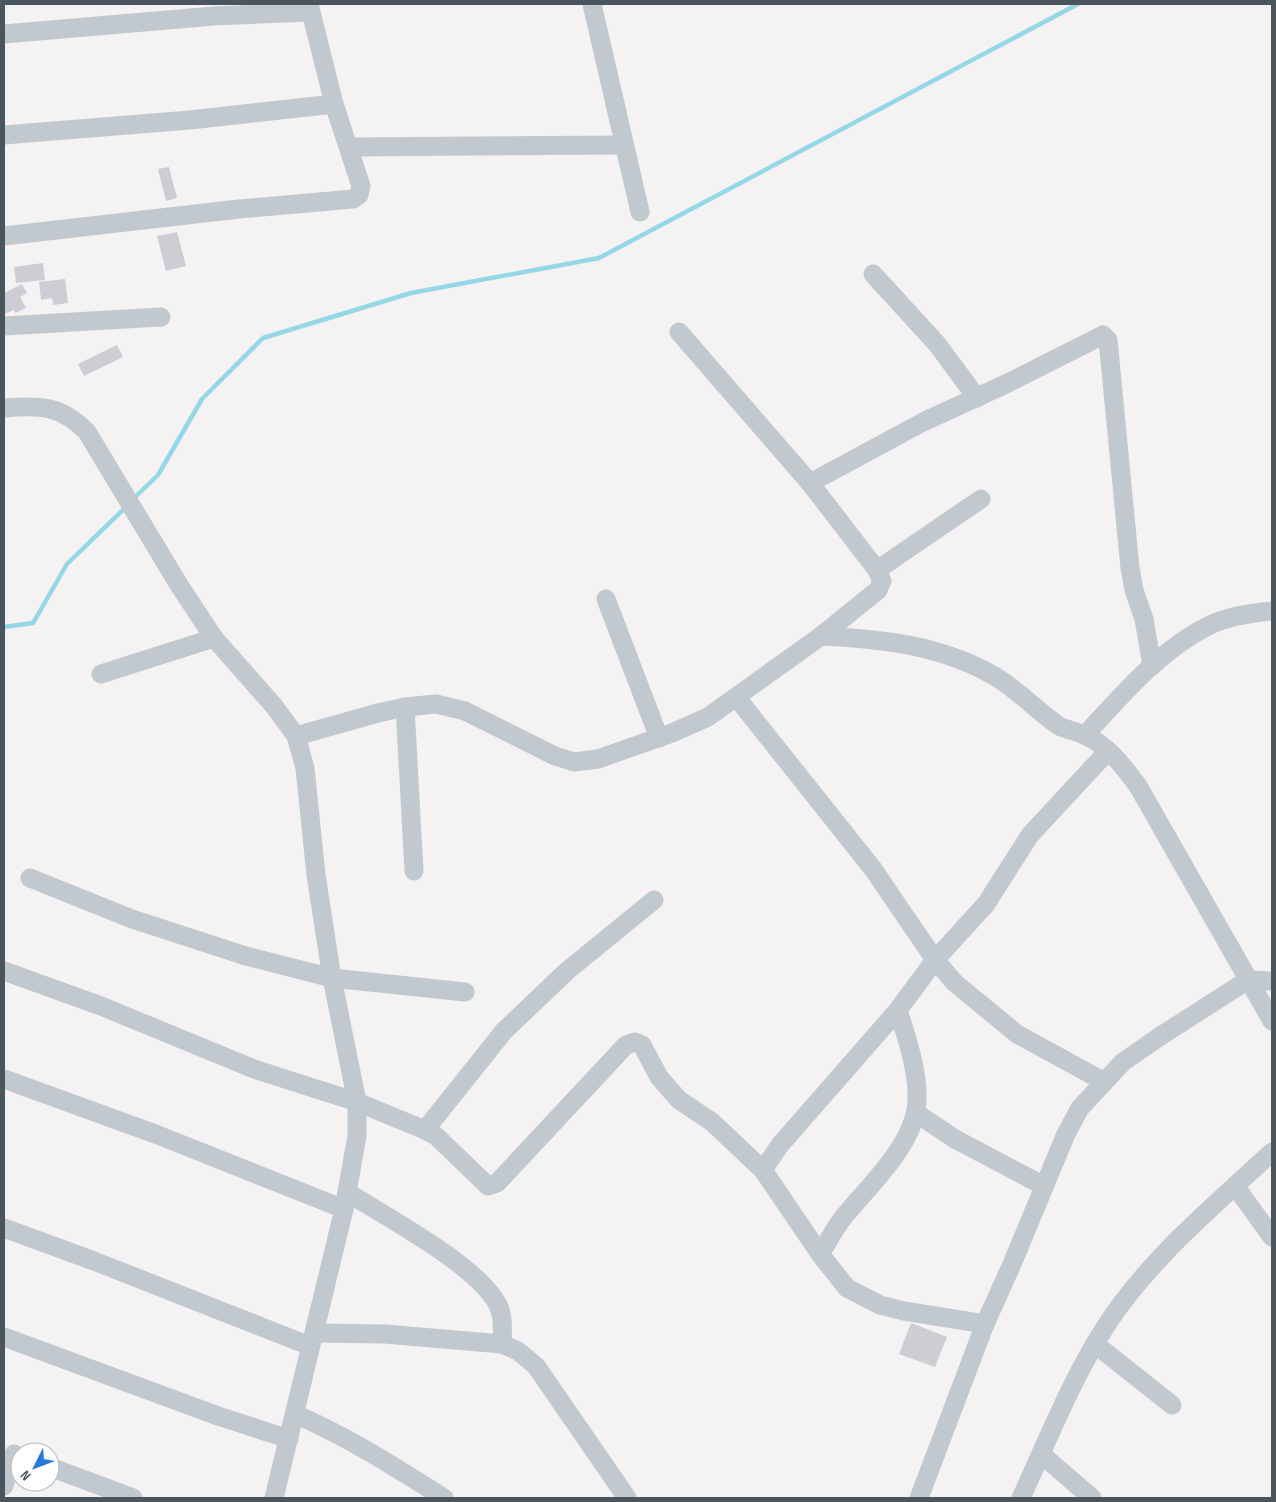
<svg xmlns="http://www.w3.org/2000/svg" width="1276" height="1502" viewBox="0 0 1276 1502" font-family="'Sofia Sans Condensed',sans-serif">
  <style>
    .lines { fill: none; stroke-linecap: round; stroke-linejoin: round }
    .stream { stroke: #94d8e7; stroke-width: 4.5 }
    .building { fill: #ccced4 }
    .minor { stroke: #c1c9cf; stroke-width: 19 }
  </style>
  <rect width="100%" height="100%" fill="#f4f2f2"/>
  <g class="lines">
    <!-- stream -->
    <g class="stream">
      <polyline points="132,500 158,475 202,399 263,338 411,293 599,258 1078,4"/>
      <polyline points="4,627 33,623 67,564 127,506"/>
    </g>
  </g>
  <!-- building -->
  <g class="building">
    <polygon points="169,167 177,198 166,201 158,169"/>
    <polygon points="177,232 186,266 166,271 157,236"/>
    <polygon points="43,263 45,280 16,283 14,267"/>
    <polygon points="65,279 68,303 53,305 52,298 41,300 39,282"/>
    <polygon points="22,284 27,293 20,297 26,308 15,313 14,310 4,314 4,293"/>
    <polygon points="117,345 123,357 84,376 78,364"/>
    <polygon points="911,1323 947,1337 935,1367 899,1354"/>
  </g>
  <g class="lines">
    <!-- minor -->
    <g class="minor">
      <polyline points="592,4 640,212"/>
      <polyline points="4,34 214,16 311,12"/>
      <polyline points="4,135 190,120 334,104"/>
      <polyline points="349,147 623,145"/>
      <polyline points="4,236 239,209 353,199 359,195 361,186 334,104 309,4"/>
      <polyline points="873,274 937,344 977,398"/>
      <polyline points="4,326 161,317"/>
      <path d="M4,408C39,405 61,405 87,432L179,585L214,638L274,706L296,736L305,768L316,875L332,978L357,1102V1136L344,1209L274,1498"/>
      <polyline points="810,483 923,422 1008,383 1103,335 1108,340 1130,568 1134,590 1144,619 1152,666"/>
      <polyline points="877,570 981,499"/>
      <polyline points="606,599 659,738"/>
      <path d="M821,636C882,639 942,645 996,677C1018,690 1037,711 1059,726C1067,730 1076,731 1084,735C1108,745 1123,766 1138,786L1272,1021"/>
      <polyline points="101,674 214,638"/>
      <polyline points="737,698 873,869 935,960 955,983 1017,1034 1103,1081"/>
      <polyline points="405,707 414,871"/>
      <path d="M1085,735C1121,696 1160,650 1208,626C1227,616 1252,613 1272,611"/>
      <polyline points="296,736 378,713 405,707 436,704 465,711 555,756 574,762 598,759 672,733 708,717 821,636 878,590 882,581 877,570 810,483 679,332"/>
      <polyline points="30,878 132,919 246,956 332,978 465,992"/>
      <polyline points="4,971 101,1006 254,1069 357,1102 425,1130 436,1136 488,1186 497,1183 626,1045 635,1042 642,1045 659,1077 679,1100 712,1122 763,1170"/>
      <polyline points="4,1079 158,1135 344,1209"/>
      <polyline points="916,1113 955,1139 1044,1186"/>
      <polyline points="425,1130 504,1031 567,971 654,900"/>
      <polyline points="1235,1186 1272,1237"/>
      <path d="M347,1192C384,1216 487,1270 500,1310C504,1322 502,1333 502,1344"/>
      <polyline points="4,1228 94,1261 310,1346"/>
      <path d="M820,1254C827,1243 834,1230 842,1219C869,1185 919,1142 917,1095C917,1067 906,1036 898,1010"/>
      <polyline points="985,1324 904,1311 880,1305 847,1288 820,1254 763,1170 780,1145 898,1010 935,960 986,904 1030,835 1108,751"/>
      <polyline points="314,1333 385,1334 502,1344 518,1351 536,1366 627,1498"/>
      <polyline points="4,1337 218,1416 289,1439"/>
      <polyline points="1095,1344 1172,1405"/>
      <path d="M295,1414C348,1437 395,1467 444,1498"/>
      <polyline points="1041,1454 1092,1498"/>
      <polyline points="50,1467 133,1498"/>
      <polyline points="4,1486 14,1454"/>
      <polyline points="919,1498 985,1324 1012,1264 1066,1134 1080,1108 1123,1062 1159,1037 1248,980 1272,981"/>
      <path d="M1021,1498C1050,1435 1080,1358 1122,1303C1165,1246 1220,1200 1272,1152"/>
    </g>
  </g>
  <!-- border -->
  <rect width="1276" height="1502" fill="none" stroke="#4b555e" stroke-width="10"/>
  <!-- north arrow -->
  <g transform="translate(35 1467) rotate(228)"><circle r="24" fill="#ffffff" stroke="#b7bbbf"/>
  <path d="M0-4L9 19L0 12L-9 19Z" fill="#2678da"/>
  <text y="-8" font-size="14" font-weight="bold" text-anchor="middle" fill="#4b555e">N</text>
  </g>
</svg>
